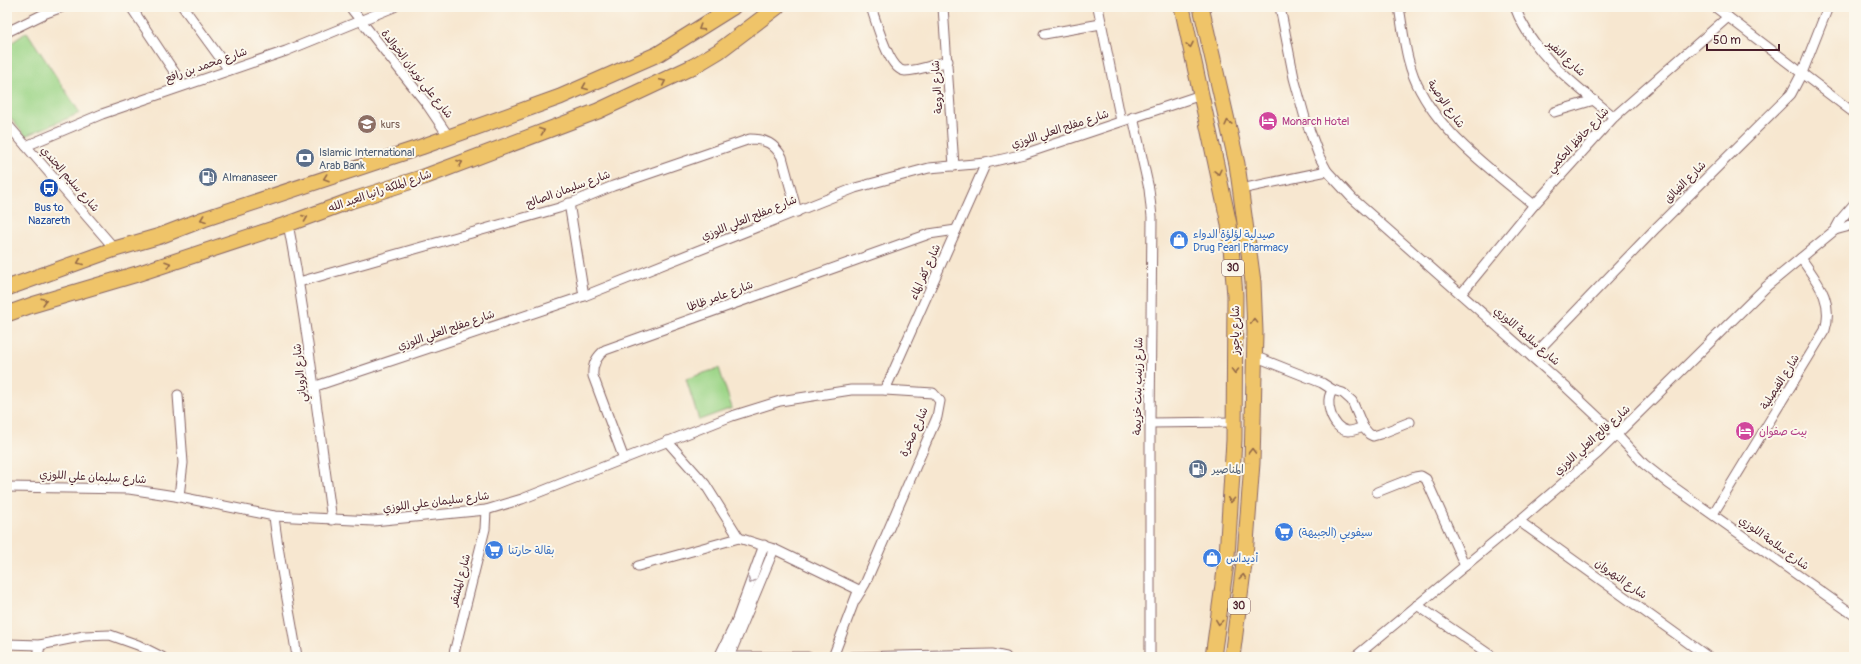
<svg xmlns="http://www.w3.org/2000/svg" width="1861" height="664" viewBox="0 0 1861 664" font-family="Pangolin,'Playpen Sans Arabic',sans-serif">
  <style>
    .green { fill: #9dd588; stroke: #747a5a }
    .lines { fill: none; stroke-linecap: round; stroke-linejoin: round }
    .minor-casing { stroke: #876565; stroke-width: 11 }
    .primary-casing { stroke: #876565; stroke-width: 17 }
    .minor { stroke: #fff; stroke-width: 9 }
    .primary { stroke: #efc469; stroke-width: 15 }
    .oneway { stroke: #946947 }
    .oneway2 { stroke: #ae9aa0 }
    .labels { text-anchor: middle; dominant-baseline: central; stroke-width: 4; stroke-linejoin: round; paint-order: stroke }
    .shield { fill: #fbf7ec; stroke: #7f6065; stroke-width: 1 }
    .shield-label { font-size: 10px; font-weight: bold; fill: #4a1f2b }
    .street-label { font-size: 11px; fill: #4a1f2b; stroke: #fbf7ec }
    .hotel-label { font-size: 11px; fill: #b23c85; stroke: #fbf7ec; text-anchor: start }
    .education-label { font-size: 11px; fill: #785e54; stroke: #fbf7ec; text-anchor: start }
    .service-label { font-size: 11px; fill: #4e5e75; stroke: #fbf7ec; text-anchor: start }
    .transit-label { font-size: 11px; fill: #164399; stroke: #fbf7ec }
    .shop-label { font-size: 11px; fill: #366cbe; stroke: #fbf7ec; text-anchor: start }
  </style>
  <rect width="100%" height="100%" fill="#fbf7ec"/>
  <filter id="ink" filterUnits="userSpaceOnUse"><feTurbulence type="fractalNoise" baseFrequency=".025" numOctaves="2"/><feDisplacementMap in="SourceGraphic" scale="8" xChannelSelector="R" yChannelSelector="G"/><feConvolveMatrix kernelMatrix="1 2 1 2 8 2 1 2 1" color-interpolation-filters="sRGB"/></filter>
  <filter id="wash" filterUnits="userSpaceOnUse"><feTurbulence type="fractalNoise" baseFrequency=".012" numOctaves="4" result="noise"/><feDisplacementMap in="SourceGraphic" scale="16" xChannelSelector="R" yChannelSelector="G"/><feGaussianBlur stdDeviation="0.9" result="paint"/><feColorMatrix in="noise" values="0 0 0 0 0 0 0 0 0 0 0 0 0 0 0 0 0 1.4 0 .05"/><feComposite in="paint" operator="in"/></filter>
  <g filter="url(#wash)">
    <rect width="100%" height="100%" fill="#f7e7d0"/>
    <!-- green -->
    <g class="green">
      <polygon points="27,32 80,113 25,136 7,113 7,46"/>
      <polygon points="719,368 732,408 699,420 686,379"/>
    </g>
  </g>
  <g filter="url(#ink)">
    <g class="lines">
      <!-- minor casing -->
      <g class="minor-casing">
        <g id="minor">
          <polyline points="131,7 183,85"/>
          <polyline points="183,7 229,70"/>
          <polyline points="350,7 426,103 449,137"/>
          <path d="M871,7C876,21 889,71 905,71C919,71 935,64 948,61"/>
          <polyline points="943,7 954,166"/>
          <polyline points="1098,7 1121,121"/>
          <polyline points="1280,7 1294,78 1305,118 1319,156 1327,171 1352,198 1567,388 1617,435 1644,464 1668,483 1854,615"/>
          <path d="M1399,7C1404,36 1406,66 1421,92C1445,137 1495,173 1534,205"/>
          <path d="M1515,7C1533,56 1576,85 1614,117"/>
          <polyline points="1715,7 1854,113"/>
          <polyline points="7,32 46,13 62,7"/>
          <polyline points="1044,34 1101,24"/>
          <polyline points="1554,112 1594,100"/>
          <polyline points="1133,117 1149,189 1152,217 1150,423 1150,657"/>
          <polyline points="7,124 115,249"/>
          <polyline points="26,146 102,114 286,51 394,7"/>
          <polyline points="1241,189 1327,171"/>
          <polyline points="569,203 584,296"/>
          <path d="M288,224C307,322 318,421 332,520"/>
          <polyline points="1835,230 1846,227 1854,222"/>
          <path d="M299,282L559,208L613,186L750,139C766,139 774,144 782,157L797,212"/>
          <polyline points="1461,294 1534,205 1614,117 1728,17"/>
          <polyline points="1254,356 1322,383 1333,390 1343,393 1352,401 1363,427 1369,434 1373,436 1380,434 1410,422"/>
          <polyline points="1532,357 1656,228 1791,94 1802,73 1828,7"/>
          <polyline points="313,387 584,296 855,188 929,168 986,163 1024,154 1201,95"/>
          <polyline points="885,390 986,163"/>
          <path d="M1333,390C1323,400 1332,430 1348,431C1353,431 1358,429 1363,427"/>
          <polyline points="178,395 183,463 179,496"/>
          <polyline points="1150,423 1235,422"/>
          <polyline points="667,441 705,484 739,538"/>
          <path d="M624,459L593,376C592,365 596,357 605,350L929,234L956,230"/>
          <polyline points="7,487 129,489 175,496 274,516 373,521 486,510 522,499 732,416 780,401 851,390 885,390 933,393 940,401 937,417 865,584 856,599"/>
          <polyline points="1377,492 1415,477 1421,476 1426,479 1465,566"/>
          <path d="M1713,514L1825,330C1834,300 1817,282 1801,258"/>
          <path d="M274,516C279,563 290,610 297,657"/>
          <polyline points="1519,521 1708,657"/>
          <polyline points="638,566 739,538 774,549 861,591"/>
          <polyline points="1417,605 1493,657"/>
          <polyline points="7,644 40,645 84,636 110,635 138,645 162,657"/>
          <polyline points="38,657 40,645"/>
          <polyline points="453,657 485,529 486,510"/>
          <polyline points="719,657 736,622 764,545"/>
          <polyline points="725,657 808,657"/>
          <polyline points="729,657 774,549"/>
          <polyline points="833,657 857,594"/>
          <polyline points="851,657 992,654 1006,657"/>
          <polyline points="1355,657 1519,521 1598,453 1767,286 1835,230 1841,219 1854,204"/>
        </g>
      </g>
      <!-- primary casing -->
      <g class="primary-casing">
        <g id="primary">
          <polyline points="1182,7 1229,224 1235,295 1234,440 1227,556 1213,657"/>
          <polyline points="1201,7 1237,164 1253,282 1255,332 1252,463 1245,556 1232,657"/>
          <polyline points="7,288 115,249 160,236 204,219 421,147 560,97 658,54 733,7"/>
          <polyline points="7,314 32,305 137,274 288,224 350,201 424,177 598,111 694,66 719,51 777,7"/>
        </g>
      </g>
      <!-- minor -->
      <use href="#minor" class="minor"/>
      <!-- primary -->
      <use href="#primary" class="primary"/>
    </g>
    <!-- one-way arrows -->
    <defs><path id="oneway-chevron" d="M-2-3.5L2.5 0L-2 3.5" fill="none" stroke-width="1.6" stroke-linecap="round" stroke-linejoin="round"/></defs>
    <g class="oneway">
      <use href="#oneway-chevron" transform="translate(701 28) rotate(148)"/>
      <use href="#oneway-chevron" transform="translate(1190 45) rotate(78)"/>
      <use href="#oneway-chevron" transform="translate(663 82) rotate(-25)"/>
      <use href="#oneway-chevron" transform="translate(585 87) rotate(158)"/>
      <use href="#oneway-chevron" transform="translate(1228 123) rotate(-104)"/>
      <use href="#oneway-chevron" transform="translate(542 131) rotate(-20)"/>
      <use href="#oneway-chevron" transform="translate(460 163) rotate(-21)"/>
      <use href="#oneway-chevron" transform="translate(1218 172) rotate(77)"/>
      <use href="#oneway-chevron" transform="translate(326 178) rotate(161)"/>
      <use href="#oneway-chevron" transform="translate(305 218) rotate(-21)"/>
      <use href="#oneway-chevron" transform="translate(203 219) rotate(160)"/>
      <use href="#oneway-chevron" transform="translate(80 262) rotate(159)"/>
      <use href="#oneway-chevron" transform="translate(168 264) rotate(-18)"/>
      <use href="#oneway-chevron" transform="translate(44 301) rotate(-16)"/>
      <use href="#oneway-chevron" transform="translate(1254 321) rotate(-93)"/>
      <use href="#oneway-chevron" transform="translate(1235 371) rotate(91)"/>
      <use href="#oneway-chevron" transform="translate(1252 451) rotate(-89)"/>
      <use href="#oneway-chevron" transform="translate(1231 500) rotate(94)"/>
      <use href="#oneway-chevron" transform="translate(1243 577) rotate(-83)"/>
      <use href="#oneway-chevron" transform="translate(1219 622) rotate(98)"/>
    </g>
    <use class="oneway2" href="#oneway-chevron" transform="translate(751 581) rotate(110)"/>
  </g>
  <!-- icons -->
  <defs>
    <g id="hotel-disc" transform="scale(1)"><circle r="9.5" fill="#d1479c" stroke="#fbf7ec"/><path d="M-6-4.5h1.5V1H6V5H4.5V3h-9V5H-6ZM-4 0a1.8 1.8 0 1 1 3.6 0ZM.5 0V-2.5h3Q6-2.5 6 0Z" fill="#fff"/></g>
    <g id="school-disc" transform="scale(1)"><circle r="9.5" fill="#8d6e63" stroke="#fbf7ec"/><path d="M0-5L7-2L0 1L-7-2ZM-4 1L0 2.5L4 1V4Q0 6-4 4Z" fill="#fff"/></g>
    <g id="bank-disc" transform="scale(1)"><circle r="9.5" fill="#5c6f8a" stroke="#fbf7ec"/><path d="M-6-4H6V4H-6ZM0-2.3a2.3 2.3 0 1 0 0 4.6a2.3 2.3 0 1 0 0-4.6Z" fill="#fff"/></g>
    <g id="fuel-disc" transform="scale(1)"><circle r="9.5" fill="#5c6f8a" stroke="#fbf7ec"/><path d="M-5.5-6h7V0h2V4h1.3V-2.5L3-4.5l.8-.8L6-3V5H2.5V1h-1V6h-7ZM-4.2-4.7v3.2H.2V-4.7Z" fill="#fff"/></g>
    <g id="bus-disc" transform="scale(1)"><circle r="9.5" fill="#1a4fb4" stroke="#fbf7ec"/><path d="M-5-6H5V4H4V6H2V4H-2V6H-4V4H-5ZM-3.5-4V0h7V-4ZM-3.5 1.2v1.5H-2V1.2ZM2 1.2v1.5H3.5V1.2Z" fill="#fff"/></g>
    <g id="shop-disc" transform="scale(1)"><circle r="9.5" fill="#3f7fe0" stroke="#fbf7ec"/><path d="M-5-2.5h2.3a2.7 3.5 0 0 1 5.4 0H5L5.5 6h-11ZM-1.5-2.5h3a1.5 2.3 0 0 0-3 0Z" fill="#fff"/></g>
    <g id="supermarket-disc" transform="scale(1)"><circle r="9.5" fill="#3f7fe0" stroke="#fbf7ec"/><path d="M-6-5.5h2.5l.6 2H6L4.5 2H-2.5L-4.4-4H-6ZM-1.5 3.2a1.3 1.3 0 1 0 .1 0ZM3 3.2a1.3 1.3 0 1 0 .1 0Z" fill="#fff"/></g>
  </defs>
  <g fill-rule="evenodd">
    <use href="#hotel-disc" x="1268" y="121"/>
    <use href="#school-disc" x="367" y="124"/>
    <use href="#bank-disc" x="305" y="158"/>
    <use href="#fuel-disc" x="208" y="177"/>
    <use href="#bus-disc" x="49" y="188"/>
    <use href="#shop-disc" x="1179" y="240"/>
    <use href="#hotel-disc" x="1745" y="431"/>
    <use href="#fuel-disc" x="1198" y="469"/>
    <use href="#supermarket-disc" x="1284" y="532"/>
    <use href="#supermarket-disc" x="494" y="550"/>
    <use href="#shop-disc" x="1212" y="558"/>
  </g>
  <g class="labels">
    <!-- shield labels -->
    <g class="shield">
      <rect x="1222" y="260" width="22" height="16" rx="3"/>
      <rect x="1228" y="598" width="22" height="16" rx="3"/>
    </g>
    <g class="shield-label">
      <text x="1233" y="268">30</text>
      <text x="1239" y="606">30</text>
    </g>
    <!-- street labels -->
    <g class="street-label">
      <text transform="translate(1566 58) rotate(43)">شارع النفير</text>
      <text transform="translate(206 65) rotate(-19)">شارع محمد بن رافع</text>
      <text transform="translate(417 74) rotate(52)">شارع علي نويران الخوالدة</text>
      <text transform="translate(937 87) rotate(-94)">شارع الروعة</text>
      <text transform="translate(1446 104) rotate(55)">شارع الوصية</text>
      <text transform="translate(1060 129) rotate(-18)">شارع مفلح العلي اللوزي</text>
      <text transform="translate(1578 140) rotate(-47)">شارع حافظ الحكمي</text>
      <text transform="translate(70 179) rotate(49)">شارع سليم الجندي</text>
      <text transform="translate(1685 182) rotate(-45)">شارع الفيالق</text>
      <text transform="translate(568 189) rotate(-20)">شارع سليمان الصالح</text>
      <text transform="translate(380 191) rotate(-19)">شارع الملكة رانيا العبد الله</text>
      <text transform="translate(749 218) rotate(-22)">شارع مفلح العلي اللوزي</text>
      <text transform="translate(925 272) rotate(-66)">شارع كفر الماء</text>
      <text transform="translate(720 296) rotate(-20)">شارع عامر ظاظا</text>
      <text transform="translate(446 330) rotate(-19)">شارع مفلح العلي اللوزي</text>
      <text transform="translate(1235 330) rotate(-90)">شارع ياجوز</text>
      <text transform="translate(1527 336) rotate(41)">شارع سلامة اللوزي</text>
      <text transform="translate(300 373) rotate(-96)">شارع الروياني</text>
      <text transform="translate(1780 382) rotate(-58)">شارع الفيصلية</text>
      <text transform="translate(1138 386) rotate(-89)">شارع زينب بنت خزيمة</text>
      <text transform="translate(914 432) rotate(-66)">شارع صخرة</text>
      <text transform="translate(1592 440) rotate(-42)">شارع فالح العلي اللوزي</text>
      <text transform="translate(93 477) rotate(3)">شارع سليمان علي اللوزي</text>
      <text transform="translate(436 502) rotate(-7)">شارع سليمان علي اللوزي</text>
      <text transform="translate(1774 543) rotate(36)">شارع سلامة اللوزي</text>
      <text transform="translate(1621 579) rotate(35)">شارع النهروان</text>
      <text transform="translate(460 580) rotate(-75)">شارع المشقر</text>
    </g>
    <!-- hotel labels -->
    <g class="hotel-label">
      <text x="1282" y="121">Monarch Hotel</text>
      <text x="1759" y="431">بيت صفوان</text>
    </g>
    <!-- education labels -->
    <g class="education-label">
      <text x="381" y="124">kurs</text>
    </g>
    <!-- service labels -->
    <g class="service-label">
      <text x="319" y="152">Islamic International<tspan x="319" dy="13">Arab Bank</tspan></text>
      <text x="222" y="177">Almanaseer</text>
      <text x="1212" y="469">المناصير</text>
    </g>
    <!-- transit labels -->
    <g class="transit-label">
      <text x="49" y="207">Bus to<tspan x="49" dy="13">Nazareth</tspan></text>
    </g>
    <!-- shop labels -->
    <g class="shop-label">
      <text x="1193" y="234">صيدلية لؤلؤة الدواء<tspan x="1193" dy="13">Drug Pearl Pharmacy</tspan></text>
      <text x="1298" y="532">سيفويي (الجبيهة)</text>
      <text x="508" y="550">بقالة حارتنا</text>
      <text x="1226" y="558">أديداس</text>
    </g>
  </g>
  <!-- margin -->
  <rect width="1861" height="664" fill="none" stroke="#fbf7ec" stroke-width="24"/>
  <!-- scale -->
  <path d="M1707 44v6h72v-6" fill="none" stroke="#4a1f2b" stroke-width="2"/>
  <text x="1713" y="44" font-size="12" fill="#4a1f2b" stroke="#fbf7ec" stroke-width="3" paint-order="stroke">50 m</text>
</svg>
